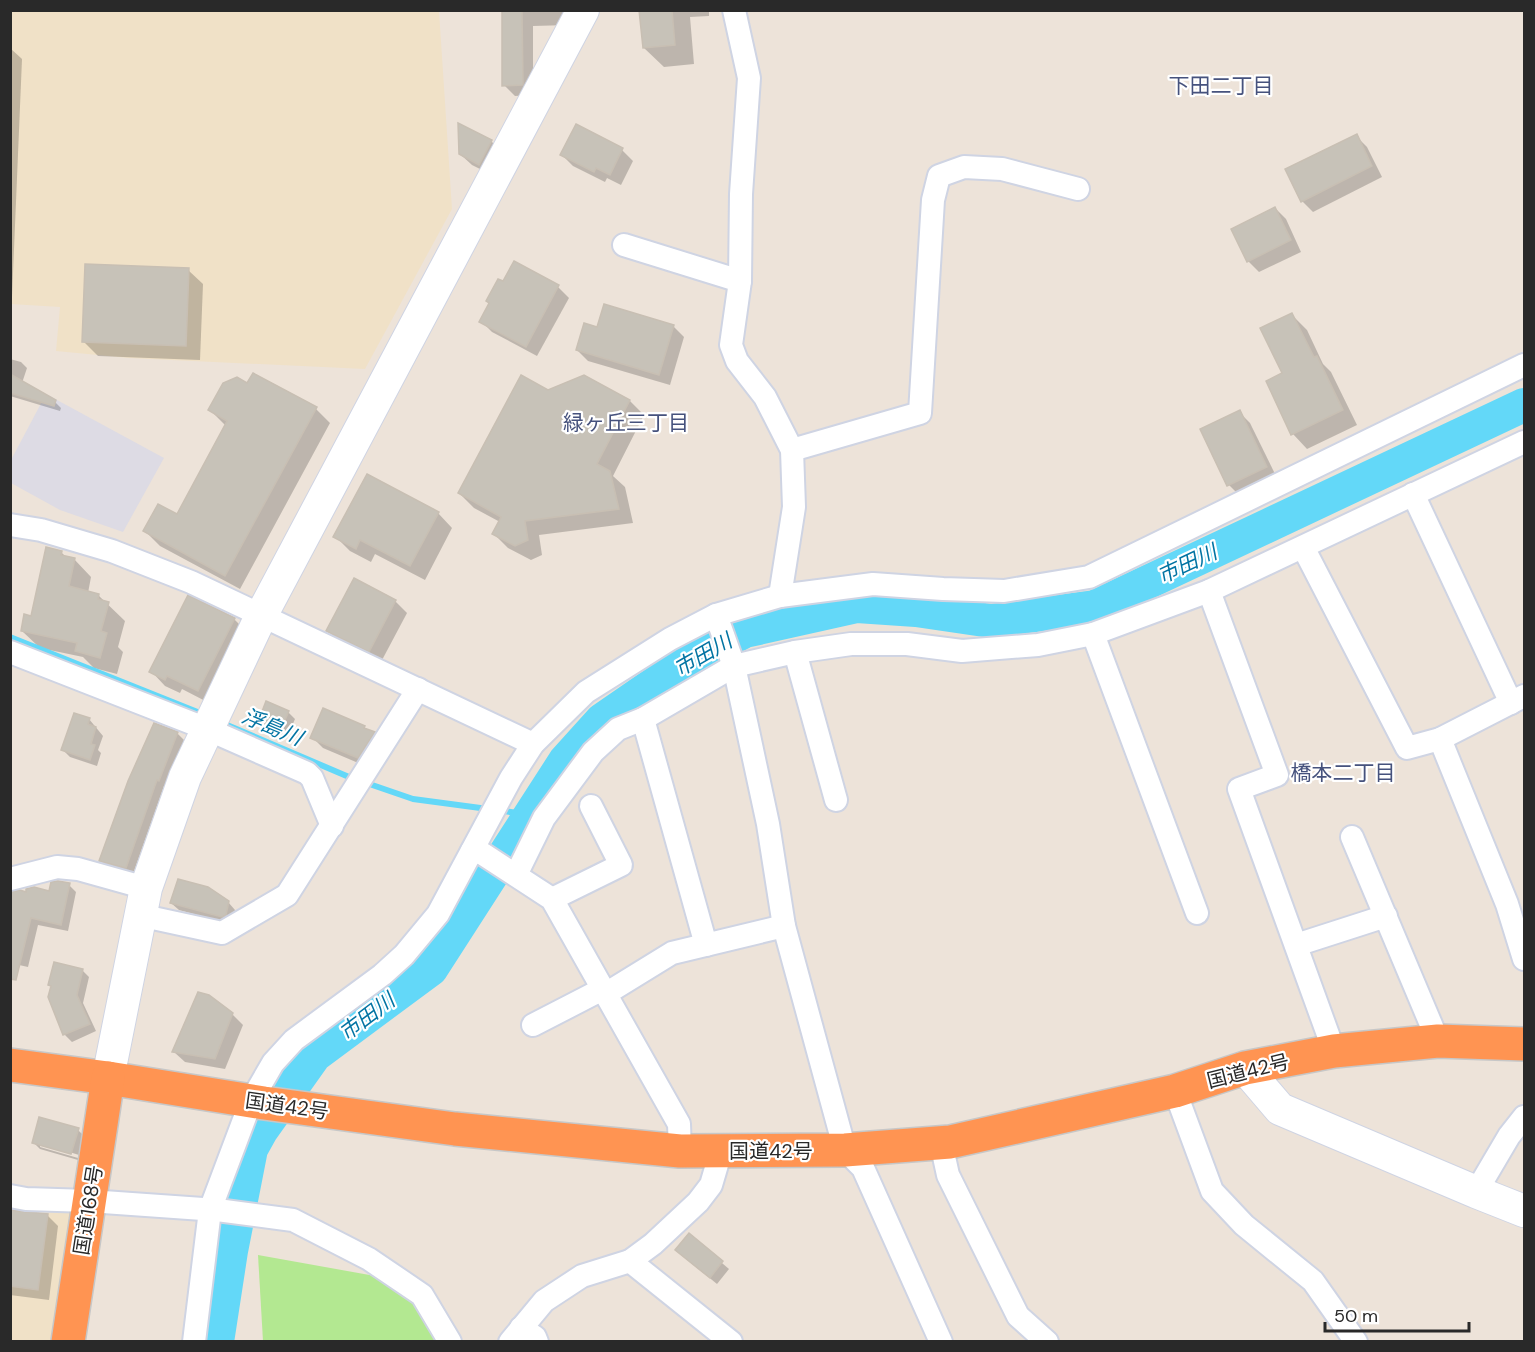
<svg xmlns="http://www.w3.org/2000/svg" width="1535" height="1352" viewBox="0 0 1535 1352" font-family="'DM Sans','Noto Sans JP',sans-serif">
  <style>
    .industrial { fill: #dddbe4 }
    .education { fill: #f0e1c7 }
    .green { fill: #b3e891 }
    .shadow { fill: #0003; fill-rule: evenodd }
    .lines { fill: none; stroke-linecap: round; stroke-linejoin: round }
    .stream { stroke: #63d8f8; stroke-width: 6 }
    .river { stroke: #63d8f8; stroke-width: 34 }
    .building { fill: #c7c2b8; stroke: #c8bfb3; stroke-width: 1.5 }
    .street-casing { stroke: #cfd4e3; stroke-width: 26 }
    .secondary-casing { stroke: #cfd4e3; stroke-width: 34 }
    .highway-casing { stroke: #c7c7c7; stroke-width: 36 }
    .street { stroke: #fff; stroke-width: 22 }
    .secondary { stroke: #fff; stroke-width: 32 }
    .highway { stroke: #ff9452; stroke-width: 33 }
    .labels { text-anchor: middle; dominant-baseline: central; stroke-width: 4.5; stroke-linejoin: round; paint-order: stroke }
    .street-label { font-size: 20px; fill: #292929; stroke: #fff }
    .neighbourhood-label { font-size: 21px; fill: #46527d; stroke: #fff }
    .water-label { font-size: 21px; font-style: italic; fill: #0274a3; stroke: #fff }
  </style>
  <rect width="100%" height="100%" fill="#ede3d9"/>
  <!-- industrial -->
  <polygon class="industrial" points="46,394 164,458 123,532 60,510 11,483 11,460"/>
  <!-- education -->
  <g class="education">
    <polygon points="10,11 439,11 452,209 365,369 129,358 56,351 60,307 11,304"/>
    <polygon points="11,1198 73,1207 50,1341 11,1341 11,1286 38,1290 48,1214 11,1209"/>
  </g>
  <!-- green -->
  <polygon class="green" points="258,1255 403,1281 437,1341 263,1341"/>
  <!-- shadow -->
  <g class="shadow">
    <polygon points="503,10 575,10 569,25 533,26 533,95 515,96 504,85"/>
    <polygon points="641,10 709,10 709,16 690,17 694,64 664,67 644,48"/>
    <polygon points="10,48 22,59 12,297 10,297"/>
    <polygon points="577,126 622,150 633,161 621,185 607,178 605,182 573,166 562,155"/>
    <polygon points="1356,136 1367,147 1382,177 1313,212 1302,201"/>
    <polygon points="491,141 502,152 490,174 472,165 460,154"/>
    <polygon points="1275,208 1286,219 1301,252 1259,272 1248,261"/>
    <polygon points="188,270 203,284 200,360 98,356 83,341"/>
    <polygon points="558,287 569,298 537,356 492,332 481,321"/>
    <polygon points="1292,315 1307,330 1323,364 1331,372 1357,425 1307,449 1293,434 1268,382 1284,374"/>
    <polygon points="673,326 684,337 670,385 588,361 577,350 598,328"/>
    <polygon points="10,359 21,362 27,368 22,383 55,402 61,408 60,411 10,396"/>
    <polygon points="248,385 316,409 330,423 240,589 160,546 145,531 177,516 226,426 210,410"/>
    <polygon points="630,401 644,415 613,476 625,487 633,523 539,535 542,555 531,560 508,548 494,534 500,522 474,508 459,493"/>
    <polygon points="1239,412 1250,423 1277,478 1240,496 1229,485 1202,430"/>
    <polygon points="438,513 452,528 425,580 375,554 371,562 350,551 335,536"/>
    <polygon points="61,552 67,558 74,559 91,577 88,593 98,595 125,621 118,647 123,652 117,674 94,668 83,657 40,648 22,631 33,617"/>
    <polygon points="355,580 396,602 407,613 381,662 339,642 328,631"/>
    <polygon points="234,619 249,634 213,705 182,689 180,693 165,686 151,671"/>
    <polygon points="288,712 295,719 289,733 284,731 282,735 267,728 260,721"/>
    <polygon points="89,719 103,736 98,750 101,753 97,766 70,757 63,750"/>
    <polygon points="364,727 385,744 370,768 323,748 312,737"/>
    <polygon points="177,733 184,740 166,787 164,786 133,874 107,867 100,860"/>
    <polygon points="69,885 76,892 68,931 38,925 28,967 10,963 10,899 50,893"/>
    <polygon points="228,902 235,910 232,922 230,924 179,910 171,903"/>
    <polygon points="82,970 89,977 83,1003 96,1031 72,1042 65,1035 50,997"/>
    <polygon points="232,1014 243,1025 225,1069 185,1062 174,1052"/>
    <path d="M78,1130L85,1137L78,1160L40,1149L33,1142ZM40,1143L79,1155L78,1158L40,1147Z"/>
    <polygon points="10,1211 47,1215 58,1226 49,1300 10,1295"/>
    <polygon points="689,1235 729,1269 717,1284 684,1257"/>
  </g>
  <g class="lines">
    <!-- stream -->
    <g class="stream">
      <polyline points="10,637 205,715"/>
      <polyline points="220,722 349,777 413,799 488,809"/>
      <polyline points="498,810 529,815"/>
    </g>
    <!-- river -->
    <polyline class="river" points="217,1342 231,1251 251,1149 261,1131 315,1055 431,969 565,761 602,720 686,662 745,631 857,606 916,610 991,621 1095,607 1524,405"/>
  </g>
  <!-- building -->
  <g class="building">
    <polygon points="502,10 522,10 523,85 502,86"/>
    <polygon points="639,10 672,10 675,45 643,48"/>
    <polygon points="458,123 492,140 479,165 459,154"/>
    <polygon points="576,124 623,148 610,175 596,168 594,172 560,155"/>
    <polygon points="1357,134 1372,166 1301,202 1285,169"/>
    <polygon points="1275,207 1291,240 1247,262 1231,229"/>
    <polygon points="514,261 559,285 526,347 479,322 489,303 486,301 498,279 503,281"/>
    <polygon points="85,264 189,268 186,346 82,342"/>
    <polygon points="604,304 674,325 659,375 576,350 584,323 597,327"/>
    <polygon points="1292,313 1314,357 1317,356 1343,410 1291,435 1266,381 1282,373 1260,328"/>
    <polygon points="253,373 317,407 225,576 143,531 158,504 177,514 227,421 208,410 223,383 237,377 247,383"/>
    <polygon points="10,374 56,400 54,406 10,393"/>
    <polygon points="521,375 548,390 584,375 630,400 597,464 610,471 619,509 525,521 528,540 515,546 492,534 501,517 458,493"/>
    <polygon points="1240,410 1267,467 1227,486 1200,429"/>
    <polygon points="367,474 439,512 410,566 360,540 356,549 333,537"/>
    <polygon points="46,547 62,551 61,555 75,558 69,586 99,594 98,599 109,602 101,631 107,633 100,658 75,651 77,643 21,631 24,614 31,616"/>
    <polygon points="354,578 396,600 369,652 326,631"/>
    <polygon points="188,595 235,618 198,691 167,676 165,680 149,672"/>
    <polygon points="266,701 289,711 282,727 277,725 275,729 258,722"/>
    <polygon points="323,708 365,726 364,728 375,732 358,758 310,738"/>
    <polygon points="74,713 90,718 88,724 96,727 91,744 95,745 90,760 61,750"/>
    <polygon points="154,723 178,732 159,781 157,780 126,868 99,861 128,781"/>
    <polygon points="178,879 208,887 229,901 226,915 222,917 170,903"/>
    <polygon points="58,881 70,883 61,925 31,918 16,980 10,979 10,892 20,890 26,892 26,889 34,887 49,891 51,882"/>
    <polygon points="54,962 83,969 77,995 90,1024 63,1035 48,997 51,986 48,985"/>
    <polygon points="198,992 209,995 233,1013 215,1059 172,1052"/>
    <polygon points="39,1117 79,1128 71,1154 32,1143"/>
    <polygon points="10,1210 48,1214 38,1290 10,1286"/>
    <polygon points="689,1233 723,1261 710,1278 675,1250"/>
  </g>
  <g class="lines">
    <!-- street casing -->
    <g class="street-casing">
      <g id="street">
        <polyline points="734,10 749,78 741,194 740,281 731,345 737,361 765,397 792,450 794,507 780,596"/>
        <polyline points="624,245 740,281"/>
        <polyline points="792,450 920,413 933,200 939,176 964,167 1002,169 1078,189"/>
        <polyline points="1413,494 1511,703"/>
        <polyline points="10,525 41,530 112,551 191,582 533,744"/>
        <polyline points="1303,547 1407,748 1440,739 1524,696"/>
        <polyline points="1209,591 1277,775 1239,789 1334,1051"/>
        <polyline points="716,615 734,666 768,824 784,926 845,1150 863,1168 941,1342"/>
        <polyline points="1093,634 1197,913"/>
        <polyline points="10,652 207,729 307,773 312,778 332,826"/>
        <polyline points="795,652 836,800"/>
        <polyline points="643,719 706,945"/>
        <polyline points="1440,739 1507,904 1524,959"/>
        <polyline points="1352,837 1438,1041"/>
        <polyline points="472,851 483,854 552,899 679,1124 680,1151"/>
        <polyline points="516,875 544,818 593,752 618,729 643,719 734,666 795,652 851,644 907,644 962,651 1038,645 1093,634 1209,591 1524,442"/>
        <polyline points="10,879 57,867 78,869 146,888"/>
        <polyline points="552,899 621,865 591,806"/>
        <polyline points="139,915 222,933 287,895 418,689"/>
        <polyline points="1296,945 1386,916"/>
        <polyline points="533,1025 597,992 607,993 672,953 784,926"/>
        <polyline points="1175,1091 1212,1191 1244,1225 1313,1281 1356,1342"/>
        <polyline points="941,1143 948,1175 1018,1316 1047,1342"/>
        <polyline points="1476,1192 1509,1136 1524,1117"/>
        <polyline points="10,1196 26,1199 89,1201 217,1210 293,1220 369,1259 422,1295 450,1342"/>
        <polyline points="630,1261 731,1342"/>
        <polyline points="521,1328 535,1337 537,1342"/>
        <polyline points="194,1342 210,1210 251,1101 273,1063 294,1040 382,975 404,955 438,914 511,778 533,744 586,692 670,639 716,615 780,596 873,584 943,589 1004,591 1089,577 1524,365"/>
        <polyline points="510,1342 544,1301 582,1276 630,1261 653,1244 698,1202 711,1185 721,1151"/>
      </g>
    </g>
    <!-- secondary casing -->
    <g class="secondary-casing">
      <g id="secondary">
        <polyline points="1245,1068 1280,1109 1476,1192 1524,1211"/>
        <polyline points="108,1078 146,888 185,777 261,616 583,10"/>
      </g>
    </g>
    <!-- highway casing -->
    <g class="highway-casing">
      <g id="highway">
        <polyline points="10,1065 108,1078 264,1103 455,1129 680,1151 845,1150 950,1142 1175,1091 1245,1068 1334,1051 1438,1041 1524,1044"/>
        <polyline points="68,1342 108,1078"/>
      </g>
    </g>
    <!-- street -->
    <use href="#street" class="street"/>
    <!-- secondary -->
    <use href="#secondary" class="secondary"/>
    <!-- highway -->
    <use href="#highway" class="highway"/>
  </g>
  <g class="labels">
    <!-- street labels -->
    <g class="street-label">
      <text transform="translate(1248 1071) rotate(-14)">国道42号</text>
      <text transform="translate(287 1106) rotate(8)">国道42号</text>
      <text x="771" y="1151">国道42号</text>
      <text transform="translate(88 1210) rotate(-81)">国道168号</text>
    </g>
    <!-- neighbourhood labels -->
    <g class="neighbourhood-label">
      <text x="1221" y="86">下田二丁目</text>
      <text x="626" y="423">緑ヶ丘三丁目</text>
      <text x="1343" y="773">橋本二丁目</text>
    </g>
    <!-- water labels -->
    <g class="water-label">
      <text transform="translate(1187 564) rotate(-25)">市田川</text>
      <text transform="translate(703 655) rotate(-30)">市田川</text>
      <text transform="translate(272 727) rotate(23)">浮島川</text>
      <text transform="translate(367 1017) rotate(-37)">市田川</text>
    </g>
  </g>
  <!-- border -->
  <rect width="1535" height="1352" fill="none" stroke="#292929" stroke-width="24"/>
  <!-- scale -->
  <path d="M1325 1322v9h144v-9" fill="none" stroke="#292929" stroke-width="3"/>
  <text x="1334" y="1322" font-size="18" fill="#292929" stroke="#ffffff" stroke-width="4.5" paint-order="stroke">50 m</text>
</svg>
